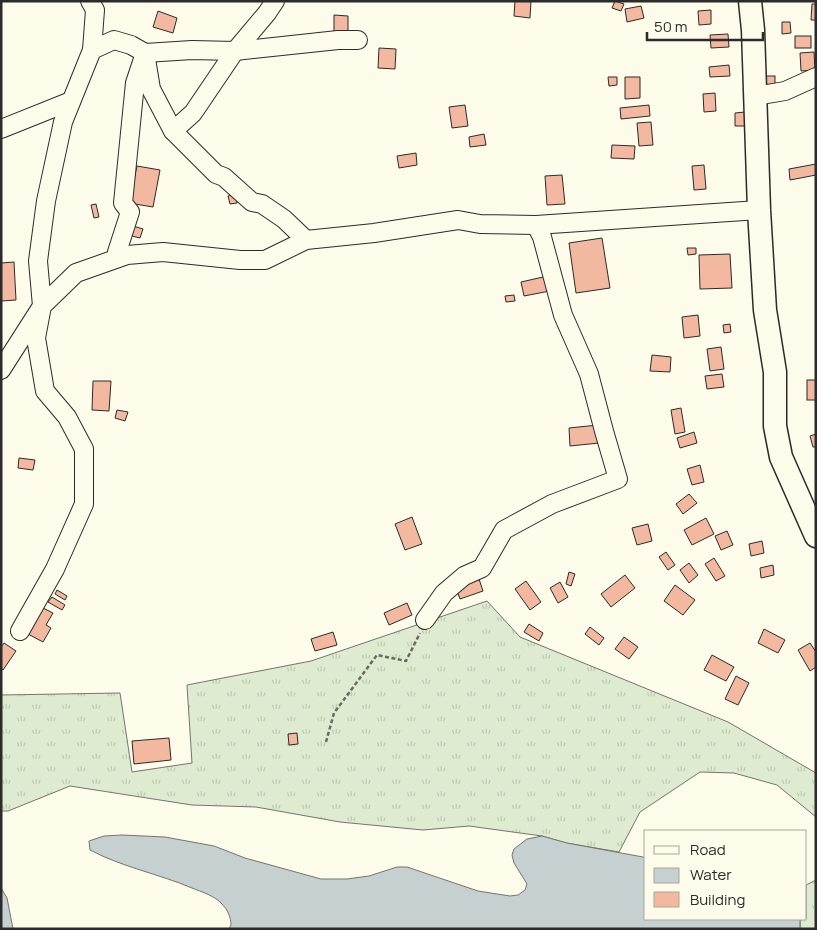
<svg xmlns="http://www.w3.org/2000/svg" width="817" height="930" viewBox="0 0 817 930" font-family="Manrope,sans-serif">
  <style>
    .grass { fill: url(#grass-tufts); stroke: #74746e }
    .water { fill: #c7d0d0; stroke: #74746e }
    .building { fill: #f2b8a0; stroke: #2b2b2b }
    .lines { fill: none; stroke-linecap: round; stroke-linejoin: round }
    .minor-casing { stroke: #2b2b2b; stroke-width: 20 }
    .major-casing { stroke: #2b2b2b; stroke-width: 25 }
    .path { stroke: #6a6964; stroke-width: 2.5; stroke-dasharray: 4 2.5; stroke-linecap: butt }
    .minor { stroke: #fdfbea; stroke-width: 18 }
    .major { stroke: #fdfbea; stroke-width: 22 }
  </style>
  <defs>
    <pattern id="grass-tufts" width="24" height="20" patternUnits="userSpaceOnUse" patternTransform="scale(1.25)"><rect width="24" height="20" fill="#deebd1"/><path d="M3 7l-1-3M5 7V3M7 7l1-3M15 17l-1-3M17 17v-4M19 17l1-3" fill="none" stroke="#bfcab4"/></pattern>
  </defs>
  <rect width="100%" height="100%" fill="#fdfbea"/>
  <!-- grass -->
  <g class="grass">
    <polygon points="487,601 520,637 728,722 816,773 816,817 777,785 734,773 700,772 640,812 619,852 566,843 542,836 469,826 423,830 340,822 256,807 192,805 70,786 8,811 1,811 1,695 120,693 132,772 192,763 187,685 311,661"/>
    <polygon points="816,880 816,929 800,929 800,919 806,919 806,885"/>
  </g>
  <!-- water -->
  <g class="water">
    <path d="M122,835L165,837L214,846L245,858L321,879H347L369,876L397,867H407L478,891L510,896L518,895L525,890L527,884L514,863L512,855L514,849L527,839L542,836L567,843L643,857L646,859V919H800V929H229L231,925C231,918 228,910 222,904C215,896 202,892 192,888C159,874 122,867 90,850L89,841L104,836Z"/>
    <polygon points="1,888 7,898 13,929 1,929"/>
  </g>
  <!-- building -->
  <g class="building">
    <polygon points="515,1 531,1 530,18 514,16"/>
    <polygon points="615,1 624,4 621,11 612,8"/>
    <polygon points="812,4 816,4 816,20 811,20"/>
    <polygon points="641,6 644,18 627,22 625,9"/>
    <polygon points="711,10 711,24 699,25 698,11"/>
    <polygon points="158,11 177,18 173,33 153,27"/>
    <polygon points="334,15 348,16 348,34 334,34"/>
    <polygon points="782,22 790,22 791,33 782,34"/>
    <polygon points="728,34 729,47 711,48 710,35"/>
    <rect x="795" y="36" width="16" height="12"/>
    <polygon points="379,48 396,49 395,69 378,68"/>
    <polygon points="814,52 815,70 801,71 800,53"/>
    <polygon points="729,65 730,76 710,77 709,67"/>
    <rect x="766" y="76" width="9" height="10"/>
    <polygon points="608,77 617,77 617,85 609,86"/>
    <polygon points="625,77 640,77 640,98 625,99"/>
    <polygon points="715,93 716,111 704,112 703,94"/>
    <polygon points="465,105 468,126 452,128 449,107"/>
    <polygon points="649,105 650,116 621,119 620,108"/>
    <polygon points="745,112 746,126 735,126 735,113"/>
    <polygon points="651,122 653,145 639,146 637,123"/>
    <polygon points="484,134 486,145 470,147 469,137"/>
    <polygon points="612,145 635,146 634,159 611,158"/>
    <polygon points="416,153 417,165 399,168 397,156"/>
    <polygon points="816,164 816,175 790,180 789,169"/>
    <polygon points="704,165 706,189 694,190 692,166"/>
    <polygon points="137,166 160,170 153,207 129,203"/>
    <polygon points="562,175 565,204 547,205 545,176"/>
    <polygon points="236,194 237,203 230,204 228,196"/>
    <polygon points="96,204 99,217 94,218 91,205"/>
    <polygon points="130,225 143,229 140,238 128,235"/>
    <polygon points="602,238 610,288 576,293 569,243"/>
    <polygon points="687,248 696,248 696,254 688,255"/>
    <polygon points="730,254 732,288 700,289 699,255"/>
    <polygon points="14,262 16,300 1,301 1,263"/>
    <polygon points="552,275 555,290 524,296 521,282"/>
    <polygon points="514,295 515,301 506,302 505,296"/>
    <polygon points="698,315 700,336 684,338 682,317"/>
    <polygon points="730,324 731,332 724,333 723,325"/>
    <polygon points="721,347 724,369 710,371 707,349"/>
    <polygon points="652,355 671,357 670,372 650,371"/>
    <polygon points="722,374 724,387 707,389 705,376"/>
    <rect x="807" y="380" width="9" height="20"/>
    <polygon points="93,381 111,381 109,411 92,410"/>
    <polygon points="681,408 685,432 675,434 671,410"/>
    <polygon points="117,410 128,412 125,421 115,418"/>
    <polygon points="598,425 599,443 570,446 569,428"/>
    <polygon points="694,432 697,443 680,448 677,438"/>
    <polygon points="816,434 816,447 813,447 810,436"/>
    <polygon points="19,458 35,460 33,470 18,468"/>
    <polygon points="700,465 704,482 692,485 687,469"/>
    <polygon points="689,494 697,503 683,514 676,504"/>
    <polygon points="412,517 422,544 405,550 395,524"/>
    <polygon points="706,518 714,534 692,545 684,530"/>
    <polygon points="648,524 652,541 637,545 632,528"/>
    <polygon points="727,531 733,545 721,550 715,536"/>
    <polygon points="762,541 764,553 751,556 749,544"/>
    <polygon points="666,552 675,565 668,570 659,557"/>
    <polygon points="714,558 725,576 716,581 705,564"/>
    <polygon points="689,563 698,575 689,583 680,570"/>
    <polygon points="773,565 774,575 761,578 760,568"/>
    <polygon points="569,572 575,574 571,586 566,584"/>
    <polygon points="625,575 635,588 611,607 601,594"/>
    <polygon points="479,579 483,591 460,599 456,588"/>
    <polygon points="526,581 541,602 530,610 515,589"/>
    <polygon points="560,582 568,597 558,603 550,588"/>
    <polygon points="675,585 695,600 683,615 664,601"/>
    <polygon points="57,590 67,596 65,600 55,594"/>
    <polygon points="52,597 65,605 62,610 48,602"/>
    <polygon points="407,603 412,615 389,625 384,613"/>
    <polygon points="43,608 53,613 46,625 51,628 43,642 28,634"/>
    <polygon points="529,624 543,633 539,641 524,632"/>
    <polygon points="590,627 604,638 599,645 585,634"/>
    <polygon points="764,629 785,640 778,653 758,643"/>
    <polygon points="333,632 337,645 315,651 311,639"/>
    <polygon points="624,637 638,647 629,659 615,649"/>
    <polygon points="4,643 16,651 3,670 1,668 1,647"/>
    <polygon points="810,643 816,652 816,667 810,671 798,650"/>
    <polygon points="712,655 734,667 726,681 704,670"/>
    <polygon points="736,676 749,683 738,705 725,699"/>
    <polygon points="297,733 298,744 289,745 288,734"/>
    <polygon points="169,738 171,760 134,764 132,741"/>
  </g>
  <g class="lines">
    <!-- minor casing -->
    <g class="minor-casing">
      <g id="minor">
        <polyline points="90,1 95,10 92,50"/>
        <polyline points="145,53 151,89 173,131 216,174 224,177 252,202 262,204 284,219 306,240"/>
        <polyline points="755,96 785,91 816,77"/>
        <polyline points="1,129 71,101"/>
        <polyline points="173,131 193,113 235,51 267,13 275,1"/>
        <polyline points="117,258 117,252 130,212 123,203 135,83 144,56"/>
        <polyline points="1,370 42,306 38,261 46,201 63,122 92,50 114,40 131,45 145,53 192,50 235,51 338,40 358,40"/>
        <polyline points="425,620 444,593 464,576 482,568 504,530 552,504 618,479 604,431 589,374 563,315 542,237 536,225"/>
        <polyline points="20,631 55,569 84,504 84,449 67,417 45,391 36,338 42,306 76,273 127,255 163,252 240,260 265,260 306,240 374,233 458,220 480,224 536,225 759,210"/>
      </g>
    </g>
    <!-- major casing -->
    <g class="major-casing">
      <polyline id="major" points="750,1 753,30 759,210 765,310 775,372 775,426 781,457 816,536"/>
    </g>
    <!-- path -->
    <polyline class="path" points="326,742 334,713 377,655 406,661 420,633"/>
    <!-- minor -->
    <use href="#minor" class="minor"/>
    <!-- major -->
    <use href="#major" class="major"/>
  </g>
  <!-- border -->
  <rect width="817" height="930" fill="none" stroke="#2b2b2b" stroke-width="5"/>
  <!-- legend -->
  <rect x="644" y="830" width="162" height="90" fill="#fdfbea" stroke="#a9a89e"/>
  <rect x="654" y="846" width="25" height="8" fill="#fdfbea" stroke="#a9a89e"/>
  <text x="690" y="855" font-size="15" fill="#2b2b2b">Road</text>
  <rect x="654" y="868" width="25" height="15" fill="#c7d0d0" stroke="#a9a89e"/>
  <text x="690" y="880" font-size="15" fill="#2b2b2b">Water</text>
  <rect x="654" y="892" width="25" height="15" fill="#f2b8a0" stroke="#a9a89e"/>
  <text x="690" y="905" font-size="15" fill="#2b2b2b">Building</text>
  <!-- scale -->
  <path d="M647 32v8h116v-8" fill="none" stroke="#2b2b2b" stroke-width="2.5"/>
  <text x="654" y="32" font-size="15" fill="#2b2b2b" stroke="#fdfbea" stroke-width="4" paint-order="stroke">50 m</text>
</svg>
